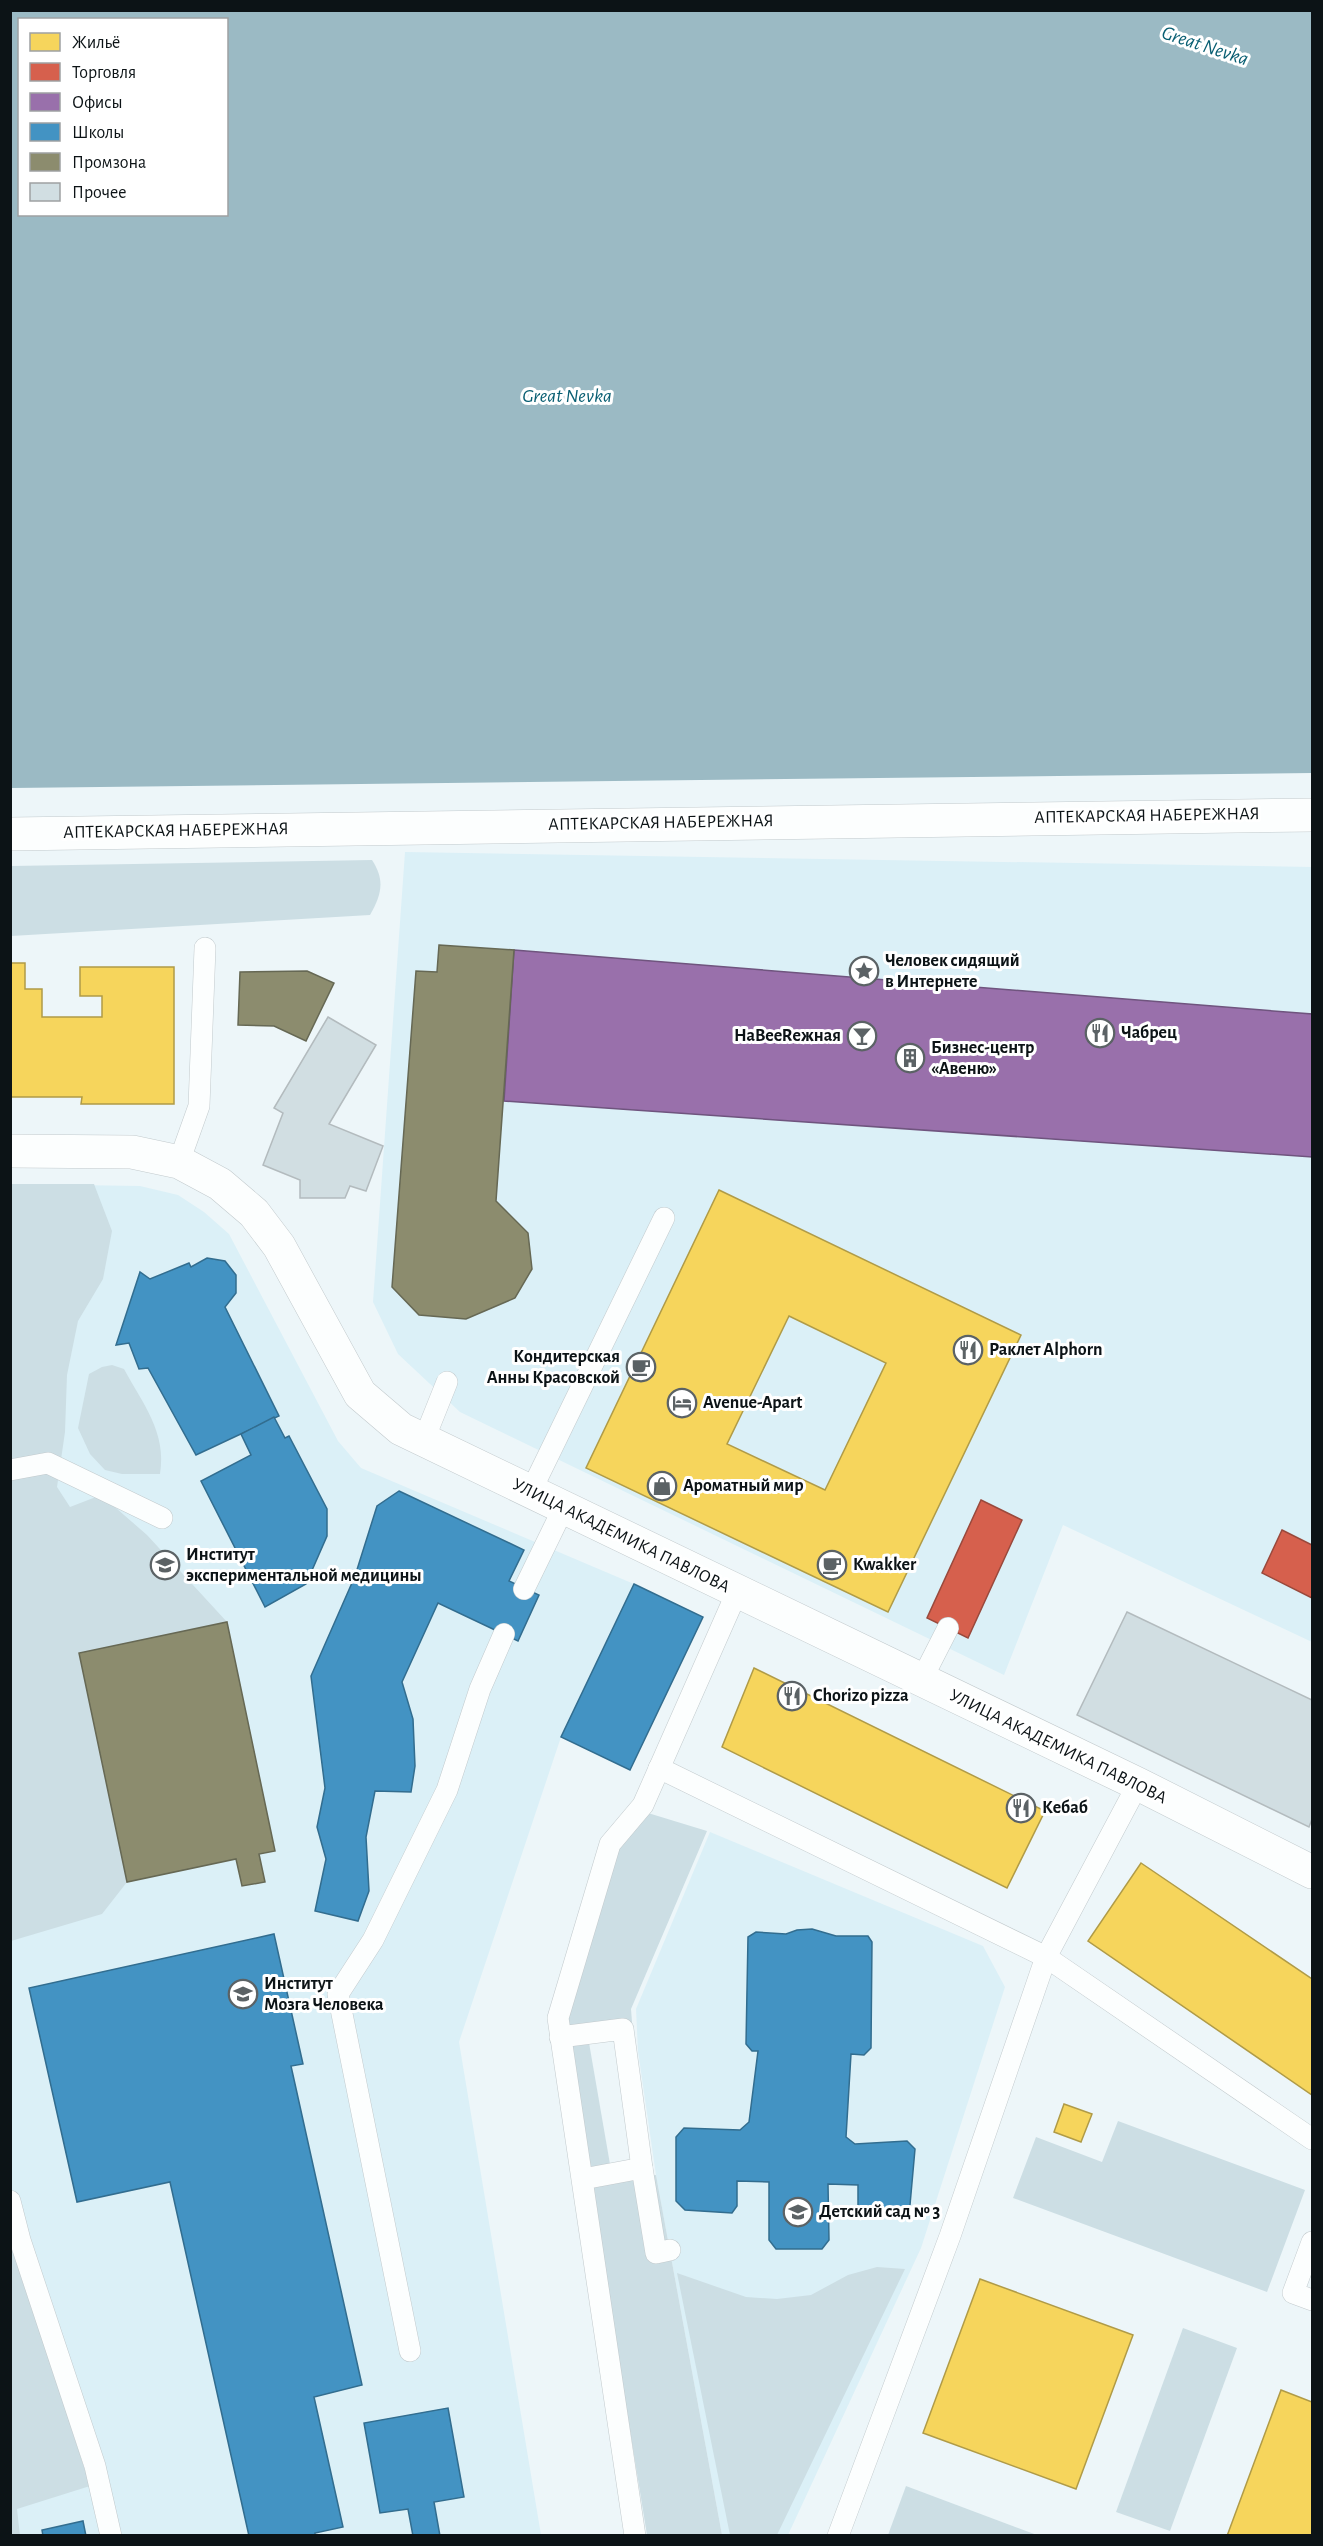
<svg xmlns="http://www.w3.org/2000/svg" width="1323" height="2546" viewBox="0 0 1323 2546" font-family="'Alegreya Sans',sans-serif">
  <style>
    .built { fill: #dbf0f7 }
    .green { fill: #ccdee4 }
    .water { fill: #9bbac4; fill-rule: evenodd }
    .homes { fill: #f6d55c; stroke: #b09b47; stroke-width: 1.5; fill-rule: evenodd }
    .shops { fill: #d6604d; stroke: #99493c; stroke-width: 1.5 }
    .offices { fill: #9970ab; stroke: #6f547e; stroke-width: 1.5 }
    .schools { fill: #4393c3; stroke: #326d8f; stroke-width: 1.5 }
    .industry { fill: #8c8c6e; stroke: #666854; stroke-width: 1.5 }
    .building { fill: #d1dee2; stroke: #b3bbbe; stroke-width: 1.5 }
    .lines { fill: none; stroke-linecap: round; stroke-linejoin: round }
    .service-casing { stroke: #c2cacd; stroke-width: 22 }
    .minor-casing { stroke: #c2cacd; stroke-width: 34 }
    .tertiary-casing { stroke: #c2cacd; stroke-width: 34 }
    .service { stroke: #fcfefe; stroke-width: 21 }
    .minor { stroke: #fcfefe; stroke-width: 33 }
    .tertiary { stroke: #fcfefe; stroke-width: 33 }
    .labels { text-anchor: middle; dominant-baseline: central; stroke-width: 6; stroke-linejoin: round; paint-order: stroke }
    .street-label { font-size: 18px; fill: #0c1316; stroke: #fff }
    .poi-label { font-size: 18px; font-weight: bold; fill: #0c1316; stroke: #fff; text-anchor: start }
    .water-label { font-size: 20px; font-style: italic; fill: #085e72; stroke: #fff }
  </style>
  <rect width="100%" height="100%" fill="#edf6f9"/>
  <!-- built -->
  <g class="built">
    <polygon points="405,852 1312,867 1312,1642 1063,1525 1004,1675 460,1412 398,1354 373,1302"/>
    <polygon points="10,1184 140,1186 178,1195 204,1212 229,1234 338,1441 361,1468 634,1584 561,1737 459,2042 541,2535 11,2535"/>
    <polygon points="710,1832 983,1946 1005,1987 921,2248 788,2535 722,2535 656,2175 638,2051 636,2009"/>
  </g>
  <!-- green -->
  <g class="green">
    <path d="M372,860C385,880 382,894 370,915L11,936V866Z"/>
    <polygon points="11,1184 94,1184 112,1231 103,1279 78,1321 67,1375 65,1432 57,1487 70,1507 101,1495 147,1535 227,1622 79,1653 127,1882 102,1914 11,1941"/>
    <path d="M112,1365L124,1369C143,1404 167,1433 160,1474H122L105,1470L90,1454L78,1428L89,1374L102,1367Z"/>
    <polygon points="648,1813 707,1831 631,2009 632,2022 566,2031 564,2018 618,1846"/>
    <polygon points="588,2037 611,2170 589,2174 567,2039"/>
    <polygon points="1118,2121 1305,2190 1267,2292 1013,2198 1036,2137 1102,2162"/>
    <polygon points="656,2175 722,2535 647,2535 590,2183"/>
    <polygon points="10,2237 90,2486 17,2509 20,2536 10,2535"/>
    <polygon points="877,2267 905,2269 777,2535 730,2535 677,2273 746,2297 777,2299 811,2295 848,2275"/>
    <polygon points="1183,2328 1237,2348 1170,2531 1116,2512"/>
    <polygon points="906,2486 1037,2535 888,2535"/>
  </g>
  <!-- water -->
  <path class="water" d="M10,11H1312V773L11,788ZM20,20H226V214H20Z"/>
  <!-- homes -->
  <g class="homes">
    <polygon points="10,963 25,963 25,989 42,989 42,1017 102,1017 102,996 80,996 80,967 174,967 174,1104 81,1104 82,1097 10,1097"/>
    <path d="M719,1190L1021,1335L888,1612L586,1468ZM789,1316L886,1363L825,1490L727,1444Z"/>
    <polygon points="754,1668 1045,1811 1007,1888 722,1747"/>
    <polygon points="1141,1863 1312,1979 1312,2095 1088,1941"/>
    <polygon points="1064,2104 1092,2114 1081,2142 1054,2132"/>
    <polygon points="980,2279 1133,2335 1076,2489 923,2433"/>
    <polygon points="1281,2390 1312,2402 1312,2536 1227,2536"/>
  </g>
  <!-- shops -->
  <g class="shops">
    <polygon points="981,1500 1022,1520 968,1638 927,1618"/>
    <polygon points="1282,1530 1312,1545 1312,1598 1262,1573"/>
  </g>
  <!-- offices -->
  <polygon class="offices" points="514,950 1312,1014 1312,1157 504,1101"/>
  <!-- schools -->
  <g class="schools">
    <polygon points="207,1258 225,1261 236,1275 236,1293 225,1307 279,1416 196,1455 148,1368 139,1369 129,1343 116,1345 140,1272 150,1279 189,1263 191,1267"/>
    <polygon points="274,1417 285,1438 289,1436 327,1509 327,1536 306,1584 265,1607 201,1481 251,1455 241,1434"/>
    <polygon points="399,1491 524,1550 509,1581 539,1595 518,1641 438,1603 402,1682 413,1719 415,1766 411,1792 375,1791 366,1837 369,1891 358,1921 315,1911 326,1859 317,1827 325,1788 311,1676 355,1576 377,1506"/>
    <polygon points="634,1584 703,1617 630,1770 561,1737"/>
    <polygon points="812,1929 836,1936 868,1936 872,1942 871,2048 864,2055 851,2054 846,2137 855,2144 907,2141 915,2149 910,2205 902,2215 866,2215 858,2205 858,2185 828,2184 829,2240 822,2249 776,2249 769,2240 769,2182 737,2181 737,2206 732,2213 685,2210 676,2201 676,2137 684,2128 740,2130 749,2122 758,2051 752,2051 746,2044 748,1937 756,1932 786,1934 797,1930"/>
    <polygon points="274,1934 303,2064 291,2066 362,2385 314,2397 343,2527 315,2533 315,2536 249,2536 170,2182 77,2202 29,1988"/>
    <polygon points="448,2408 464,2497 434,2502 440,2536 413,2536 408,2509 380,2513 364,2423"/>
    <polygon points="83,2521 86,2536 43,2536 42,2530"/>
  </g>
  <!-- industry -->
  <g class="industry">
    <polygon points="439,945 514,950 496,1201 528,1233 532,1269 515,1298 466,1319 419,1315 392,1287 416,971 437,972"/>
    <polygon points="307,971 334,983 306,1041 274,1026 238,1025 240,972"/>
    <polygon points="227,1622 275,1851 259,1854 265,1882 242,1886 236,1859 127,1882 79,1653"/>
  </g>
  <!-- building -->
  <g class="building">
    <polygon points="328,1017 376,1045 329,1124 383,1146 366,1191 350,1186 345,1198 300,1198 300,1180 263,1165 283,1113 274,1108"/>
    <polygon points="1127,1612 1312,1700 1312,1819 1309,1827 1077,1715"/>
  </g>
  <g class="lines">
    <!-- service casing -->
    <g class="service-casing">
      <g id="service">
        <polyline points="179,1162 199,1106 205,948"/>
        <polyline points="423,1442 447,1382"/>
        <polyline points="10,1470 48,1463 162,1518"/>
        <polyline points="530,1493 664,1218"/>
        <polyline points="524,1589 563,1509"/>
        <polyline points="921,1681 948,1628"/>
        <polyline points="659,1768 1046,1957 1312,2139"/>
        <polyline points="560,2037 623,2029 642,2168"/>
        <polyline points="583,2179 642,2168 656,2253 670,2250"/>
        <polyline points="10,2201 20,2240 95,2466 111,2536"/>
        <polyline points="1312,2242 1293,2293 1312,2300"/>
        <polyline points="410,2351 338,1994 373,1940 447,1790 480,1689 504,1634"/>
        <polyline points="635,2536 558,2018 610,1844 643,1805 737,1592"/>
        <polyline points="838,2536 950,2236 1046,1957 1138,1784"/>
      </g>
    </g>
    <!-- minor casing -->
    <g class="minor-casing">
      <polyline id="minor" points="10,1151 132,1152 179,1162 220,1184 254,1213 279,1246 360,1394 401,1429 1138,1784 1312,1872"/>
    </g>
    <!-- tertiary casing -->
    <g class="tertiary-casing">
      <polyline id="tertiary" points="10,834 1312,815"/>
    </g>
    <!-- service -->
    <use href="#service" class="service"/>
    <!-- minor -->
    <use href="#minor" class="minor"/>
    <!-- tertiary -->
    <use href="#tertiary" class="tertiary"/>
  </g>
  <!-- icons -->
  <defs>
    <g id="sight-ring" transform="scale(1.5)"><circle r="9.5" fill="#fff" stroke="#5b6265" stroke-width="1.5"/><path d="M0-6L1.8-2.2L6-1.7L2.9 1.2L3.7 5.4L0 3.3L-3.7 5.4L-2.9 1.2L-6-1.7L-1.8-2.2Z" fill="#5b6265"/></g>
    <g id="restaurant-ring" transform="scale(1.5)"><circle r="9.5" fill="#fff" stroke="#5b6265" stroke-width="1.5"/><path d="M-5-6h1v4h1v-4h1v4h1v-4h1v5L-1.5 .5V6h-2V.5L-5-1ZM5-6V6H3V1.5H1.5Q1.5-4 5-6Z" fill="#5b6265"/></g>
    <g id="bar-ring" transform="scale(1.5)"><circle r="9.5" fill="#fff" stroke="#5b6265" stroke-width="1.5"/><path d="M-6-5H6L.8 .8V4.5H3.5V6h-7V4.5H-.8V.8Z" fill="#5b6265"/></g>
    <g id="building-ring" transform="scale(1.5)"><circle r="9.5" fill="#fff" stroke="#5b6265" stroke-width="1.5"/><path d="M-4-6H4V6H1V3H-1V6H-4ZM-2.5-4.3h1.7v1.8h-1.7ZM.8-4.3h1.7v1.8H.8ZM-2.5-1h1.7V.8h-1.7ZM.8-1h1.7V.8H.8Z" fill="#5b6265"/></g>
    <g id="cafe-ring" transform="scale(1.5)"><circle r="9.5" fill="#fff" stroke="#5b6265" stroke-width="1.5"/><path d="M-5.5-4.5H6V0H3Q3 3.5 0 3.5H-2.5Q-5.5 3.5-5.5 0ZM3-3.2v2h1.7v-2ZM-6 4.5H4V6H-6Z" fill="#5b6265"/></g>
    <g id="hotel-ring" transform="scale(1.5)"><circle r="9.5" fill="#fff" stroke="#5b6265" stroke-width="1.5"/><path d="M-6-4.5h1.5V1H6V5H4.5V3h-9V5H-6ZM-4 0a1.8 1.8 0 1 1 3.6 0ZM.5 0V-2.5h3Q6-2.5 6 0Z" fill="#5b6265"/></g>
    <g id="shop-ring" transform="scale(1.5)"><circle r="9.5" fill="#fff" stroke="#5b6265" stroke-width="1.5"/><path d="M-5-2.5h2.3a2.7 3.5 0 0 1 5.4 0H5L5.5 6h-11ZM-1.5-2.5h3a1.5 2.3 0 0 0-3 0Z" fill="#5b6265"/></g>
    <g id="university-ring" transform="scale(1.5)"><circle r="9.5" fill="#fff" stroke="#5b6265" stroke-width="1.5"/><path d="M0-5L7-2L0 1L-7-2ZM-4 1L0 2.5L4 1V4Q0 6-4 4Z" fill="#5b6265"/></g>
    <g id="school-ring" transform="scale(1.5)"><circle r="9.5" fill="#fff" stroke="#5b6265" stroke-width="1.5"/><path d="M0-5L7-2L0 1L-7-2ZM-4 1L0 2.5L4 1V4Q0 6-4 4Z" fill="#5b6265"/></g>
  </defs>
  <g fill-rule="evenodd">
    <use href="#sight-ring" x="864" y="971"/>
    <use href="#restaurant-ring" x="1100" y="1033"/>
    <use href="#bar-ring" x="862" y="1036"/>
    <use href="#building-ring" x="910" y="1058"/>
    <use href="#restaurant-ring" x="968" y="1350"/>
    <use href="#cafe-ring" x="641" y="1367"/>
    <use href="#hotel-ring" x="682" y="1403"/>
    <use href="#shop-ring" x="662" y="1486"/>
    <use href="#university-ring" x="165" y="1565"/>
    <use href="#cafe-ring" x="832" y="1565"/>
    <use href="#restaurant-ring" x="792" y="1696"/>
    <use href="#restaurant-ring" x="1021" y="1808"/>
    <use href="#university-ring" x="243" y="1994"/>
    <use href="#school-ring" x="798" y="2212"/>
  </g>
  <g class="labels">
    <!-- street labels -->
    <g class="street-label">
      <text transform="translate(1147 816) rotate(-1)">АПТЕКАРСКАЯ НАБЕРЕЖНАЯ</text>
      <text transform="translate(661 823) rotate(-1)">АПТЕКАРСКАЯ НАБЕРЕЖНАЯ</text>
      <text transform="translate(176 831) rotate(-1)">АПТЕКАРСКАЯ НАБЕРЕЖНАЯ</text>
      <text transform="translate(621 1536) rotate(26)">УЛИЦА АКАДЕМИКА ПАВЛОВА</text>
      <text transform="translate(1058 1747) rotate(26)">УЛИЦА АКАДЕМИКА ПАВЛОВА</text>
    </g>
    <!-- poi labels -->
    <g class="poi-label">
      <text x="885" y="961">Человек сидящий<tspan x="885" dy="21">в Интернете</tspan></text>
      <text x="1121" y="1033">Чабрец</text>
      <text x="841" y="1036" text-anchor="end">НаBeeRежная</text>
      <text x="931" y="1048">Бизнес-центр<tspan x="931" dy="21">«Авеню»</tspan></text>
      <text x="989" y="1350">Раклет Alphorn</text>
      <text x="620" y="1357" text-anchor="end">Кондитерская<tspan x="620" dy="21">Анны Красовской</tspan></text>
      <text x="703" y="1403">Avenue-Apart</text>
      <text x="683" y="1486">Ароматный мир</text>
      <text x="186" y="1555">Институт<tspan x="186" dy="21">экспериментальной медицины</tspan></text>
      <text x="853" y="1565">Kwakker</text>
      <text x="813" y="1696">Chorizo pizza</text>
      <text x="1042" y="1808">Кебаб</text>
      <text x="264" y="1984">Институт<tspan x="264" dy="21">Мозга Человека</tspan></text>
      <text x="819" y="2212">Детский сад № 3</text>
    </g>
    <!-- water labels -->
    <g class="water-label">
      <text transform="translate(1205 46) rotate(18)">Great Nevka</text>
      <text x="567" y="396">Great Nevka</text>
    </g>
  </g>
  <!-- border -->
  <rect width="1323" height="2546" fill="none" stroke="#0c1316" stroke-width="24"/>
  <!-- legend -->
  <rect x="18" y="18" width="210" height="198" fill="#ffffff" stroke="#9ea1a2" stroke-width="1.5"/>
  <rect x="30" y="33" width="30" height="18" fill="#f6d55c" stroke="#9ea1a2" stroke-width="1.5"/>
  <text x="72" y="48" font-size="18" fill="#0c1316">Жильё</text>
  <rect x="30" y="63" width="30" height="18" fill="#d6604d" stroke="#9ea1a2" stroke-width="1.5"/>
  <text x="72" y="78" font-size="18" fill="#0c1316">Торговля</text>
  <rect x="30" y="93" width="30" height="18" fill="#9970ab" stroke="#9ea1a2" stroke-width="1.5"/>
  <text x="72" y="108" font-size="18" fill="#0c1316">Офисы</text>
  <rect x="30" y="123" width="30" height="18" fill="#4393c3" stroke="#9ea1a2" stroke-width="1.5"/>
  <text x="72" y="138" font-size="18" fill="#0c1316">Школы</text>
  <rect x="30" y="153" width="30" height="18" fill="#8c8c6e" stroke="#9ea1a2" stroke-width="1.5"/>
  <text x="72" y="168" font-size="18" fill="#0c1316">Промзона</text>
  <rect x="30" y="183" width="30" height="18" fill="#d1dee2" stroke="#9ea1a2" stroke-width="1.5"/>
  <text x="72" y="198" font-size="18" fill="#0c1316">Прочее</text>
</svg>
